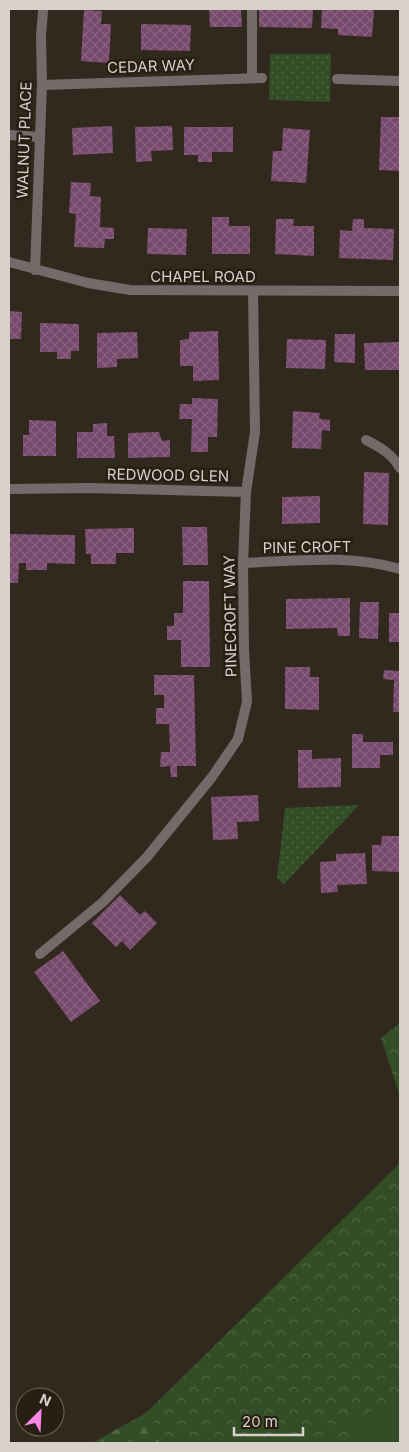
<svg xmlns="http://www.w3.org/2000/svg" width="409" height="1452" viewBox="0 0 409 1452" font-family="Inter,sans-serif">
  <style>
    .grass { fill: url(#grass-dots) }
    .forest { fill: url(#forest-firs) }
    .park { fill: url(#park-crowns) }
    .garden { fill: #324e26 }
    .building { fill: url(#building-cross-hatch) }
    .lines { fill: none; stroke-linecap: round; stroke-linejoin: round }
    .lane { stroke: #736b6a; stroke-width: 10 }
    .street { stroke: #736b6a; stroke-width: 10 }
    .labels { text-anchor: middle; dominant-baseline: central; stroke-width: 5; stroke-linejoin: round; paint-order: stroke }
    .street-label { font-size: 15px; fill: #d7d1ca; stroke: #281f14 }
  </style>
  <defs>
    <pattern id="grass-dots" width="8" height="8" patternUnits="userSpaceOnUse" patternTransform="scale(1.25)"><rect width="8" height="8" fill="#324e26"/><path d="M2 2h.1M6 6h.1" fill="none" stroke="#4f6644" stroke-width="1.8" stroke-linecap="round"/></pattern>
    <pattern id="forest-firs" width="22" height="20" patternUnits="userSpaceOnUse" patternTransform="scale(1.25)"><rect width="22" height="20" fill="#324e26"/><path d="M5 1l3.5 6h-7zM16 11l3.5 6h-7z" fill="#4f6644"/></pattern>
    <pattern id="park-crowns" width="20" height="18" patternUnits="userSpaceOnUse" patternTransform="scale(1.25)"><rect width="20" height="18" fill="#324e26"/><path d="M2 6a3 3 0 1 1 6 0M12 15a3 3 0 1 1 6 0" fill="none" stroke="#4f6644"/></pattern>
    <pattern id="building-cross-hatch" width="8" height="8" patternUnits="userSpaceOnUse" patternTransform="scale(1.25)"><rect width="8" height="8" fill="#77496c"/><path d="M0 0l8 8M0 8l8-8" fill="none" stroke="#8a6280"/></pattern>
  </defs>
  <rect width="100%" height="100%" fill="#32291e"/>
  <!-- grass -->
  <g class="grass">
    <polygon points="270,54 331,54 330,102 269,100"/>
    <polygon points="359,805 284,884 277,878 285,808"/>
  </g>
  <!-- forest -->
  <polygon class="forest" points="146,1413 170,1443 92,1443"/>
  <!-- park -->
  <g class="park">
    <polygon points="400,1023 400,1097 381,1038"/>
    <polygon points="400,1163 400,1443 170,1443 146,1413"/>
  </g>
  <!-- garden -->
  <polygon class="garden" points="400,1396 400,1443 356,1443 346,1426"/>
  <!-- building -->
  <g class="building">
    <polygon points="209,9 241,9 242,27 210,27"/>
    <polygon points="259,9 313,9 312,28 259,27"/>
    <polygon points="322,9 374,9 372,37 338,35 338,29 321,28"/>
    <polygon points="84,10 102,11 101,24 111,24 109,63 81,61"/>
    <polygon points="141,24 191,25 190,51 141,50"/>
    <polygon points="381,117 400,117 400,171 379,170"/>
    <polygon points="112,126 113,153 73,155 72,128"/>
    <polygon points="172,126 173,150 151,151 152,161 136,162 135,127"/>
    <polygon points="184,127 233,127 233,152 212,152 212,162 198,162 198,155 184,155"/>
    <polygon points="283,128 310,130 306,183 271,181 273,151 282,151"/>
    <polygon points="71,182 91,183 90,196 101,197 100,227 114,228 114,239 105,239 104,248 74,247 76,214 69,213"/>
    <polygon points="212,217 229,217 229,226 250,226 250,254 212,254"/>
    <polygon points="276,219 294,219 293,226 314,226 314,256 275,254"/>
    <polygon points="353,219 364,219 364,228 394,229 393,260 339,258 340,230 352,231"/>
    <polygon points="148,228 187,229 186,255 147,254"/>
    <polygon points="9,311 22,312 21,339 9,339"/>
    <polygon points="40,323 79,324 79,351 71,351 71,359 57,359 57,352 40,352"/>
    <polygon points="218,331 219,380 193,381 193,366 180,366 180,340 189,339 189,332"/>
    <polygon points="137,332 138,358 117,359 117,367 97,368 97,333"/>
    <polygon points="335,334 355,334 355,363 334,362"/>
    <polygon points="287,339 326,340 325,369 286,368"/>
    <polygon points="400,342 400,370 365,370 364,343"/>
    <polygon points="192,398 218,399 217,437 208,437 208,452 191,452 192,419 179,419 180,404 192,404"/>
    <polygon points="293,411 320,413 319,419 330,420 330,431 322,430 321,449 292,448"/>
    <polygon points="29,420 56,421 56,456 23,456 23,435 29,435"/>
    <polygon points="107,423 107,436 114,436 115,458 77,458 77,432 93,432 93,424"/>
    <polygon points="159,432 162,441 170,440 170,457 128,458 128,433"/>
    <polygon points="364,472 389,473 388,525 363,524"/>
    <polygon points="320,496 320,523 282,524 282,497"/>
    <polygon points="182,527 207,527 208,565 183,565"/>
    <polygon points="134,528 134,553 116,553 116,564 91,564 91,554 86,554 85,529"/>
    <polygon points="9,534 75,535 75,564 47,563 47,570 26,570 26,563 19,563 18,583 9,583"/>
    <polygon points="183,581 209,581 210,667 181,667 181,640 167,640 167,626 174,626 174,613 183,613"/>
    <polygon points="350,598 350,636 338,636 337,628 286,629 286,599"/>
    <polygon points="360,602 379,602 378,639 359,638"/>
    <rect x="389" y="613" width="11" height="29"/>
    <polygon points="285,667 310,667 310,677 319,677 319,710 285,709"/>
    <polygon points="384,670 400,671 400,712 393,712 394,680 383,679"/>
    <polygon points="154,675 194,675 196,766 177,766 177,777 171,777 170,766 160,767 161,752 170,752 169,724 156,724 156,708 164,708 164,695 154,695"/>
    <polygon points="352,734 363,734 363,742 393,742 393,755 380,755 380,768 352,768"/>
    <polygon points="298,750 312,750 312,759 341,758 341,787 298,788"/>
    <polygon points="258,795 259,821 237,822 238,839 213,840 211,797"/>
    <polygon points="382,836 400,836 400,872 372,871 372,845 381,845"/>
    <polygon points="365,853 367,884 337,885 338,892 321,893 320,862 336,861 336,854"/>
    <polygon points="120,895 140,915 145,911 157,923 130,950 122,941 116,947 92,923"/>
    <polygon points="63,951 100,1001 71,1022 34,972"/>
  </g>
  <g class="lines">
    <!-- lane -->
    <g class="lane">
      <polyline points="252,78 252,9"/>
      <polyline points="9,135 40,137"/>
      <path d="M366,440C380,447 392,454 400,468"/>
      <polyline points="40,954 103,902 147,857 212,777 238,739"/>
    </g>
    <!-- street -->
    <g class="street">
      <polyline points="337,79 400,81"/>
      <polyline points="42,85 262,78"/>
      <polyline points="9,262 88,283 130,290 400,291"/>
      <polyline points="35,270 42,85 41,36 43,11"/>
      <polyline points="9,489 90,488 246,492"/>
      <path d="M243,563C296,561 349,554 400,569"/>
      <polyline points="238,739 247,702 244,650 243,563 246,492 255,432 253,291"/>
    </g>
  </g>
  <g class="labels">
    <!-- street labels -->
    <g class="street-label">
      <text transform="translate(151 66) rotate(-2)">CEDAR WAY</text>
      <text transform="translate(24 140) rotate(-88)">WALNUT PLACE</text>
      <text x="203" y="276">CHAPEL ROAD</text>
      <text transform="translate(168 475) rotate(1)">REDWOOD GLEN</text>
      <text transform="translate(307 547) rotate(-1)">PINE CROFT</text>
      <text transform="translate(230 616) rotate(-91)">PINECROFT WAY</text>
    </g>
  </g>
  <!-- border -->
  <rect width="409" height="1452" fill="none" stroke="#d7d1ca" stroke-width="20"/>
  <!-- north arrow -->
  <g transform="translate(40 1412) rotate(24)"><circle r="24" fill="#281f14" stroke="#6e665d"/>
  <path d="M0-4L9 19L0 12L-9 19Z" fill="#fa87e7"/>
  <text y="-8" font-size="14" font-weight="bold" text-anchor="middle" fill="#d7d1ca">N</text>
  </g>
  <!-- scale -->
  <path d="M234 1427v8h69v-8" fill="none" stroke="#d7d1ca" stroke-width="2.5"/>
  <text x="242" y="1427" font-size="15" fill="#d7d1ca" stroke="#281f14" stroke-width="4" paint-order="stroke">20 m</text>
</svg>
